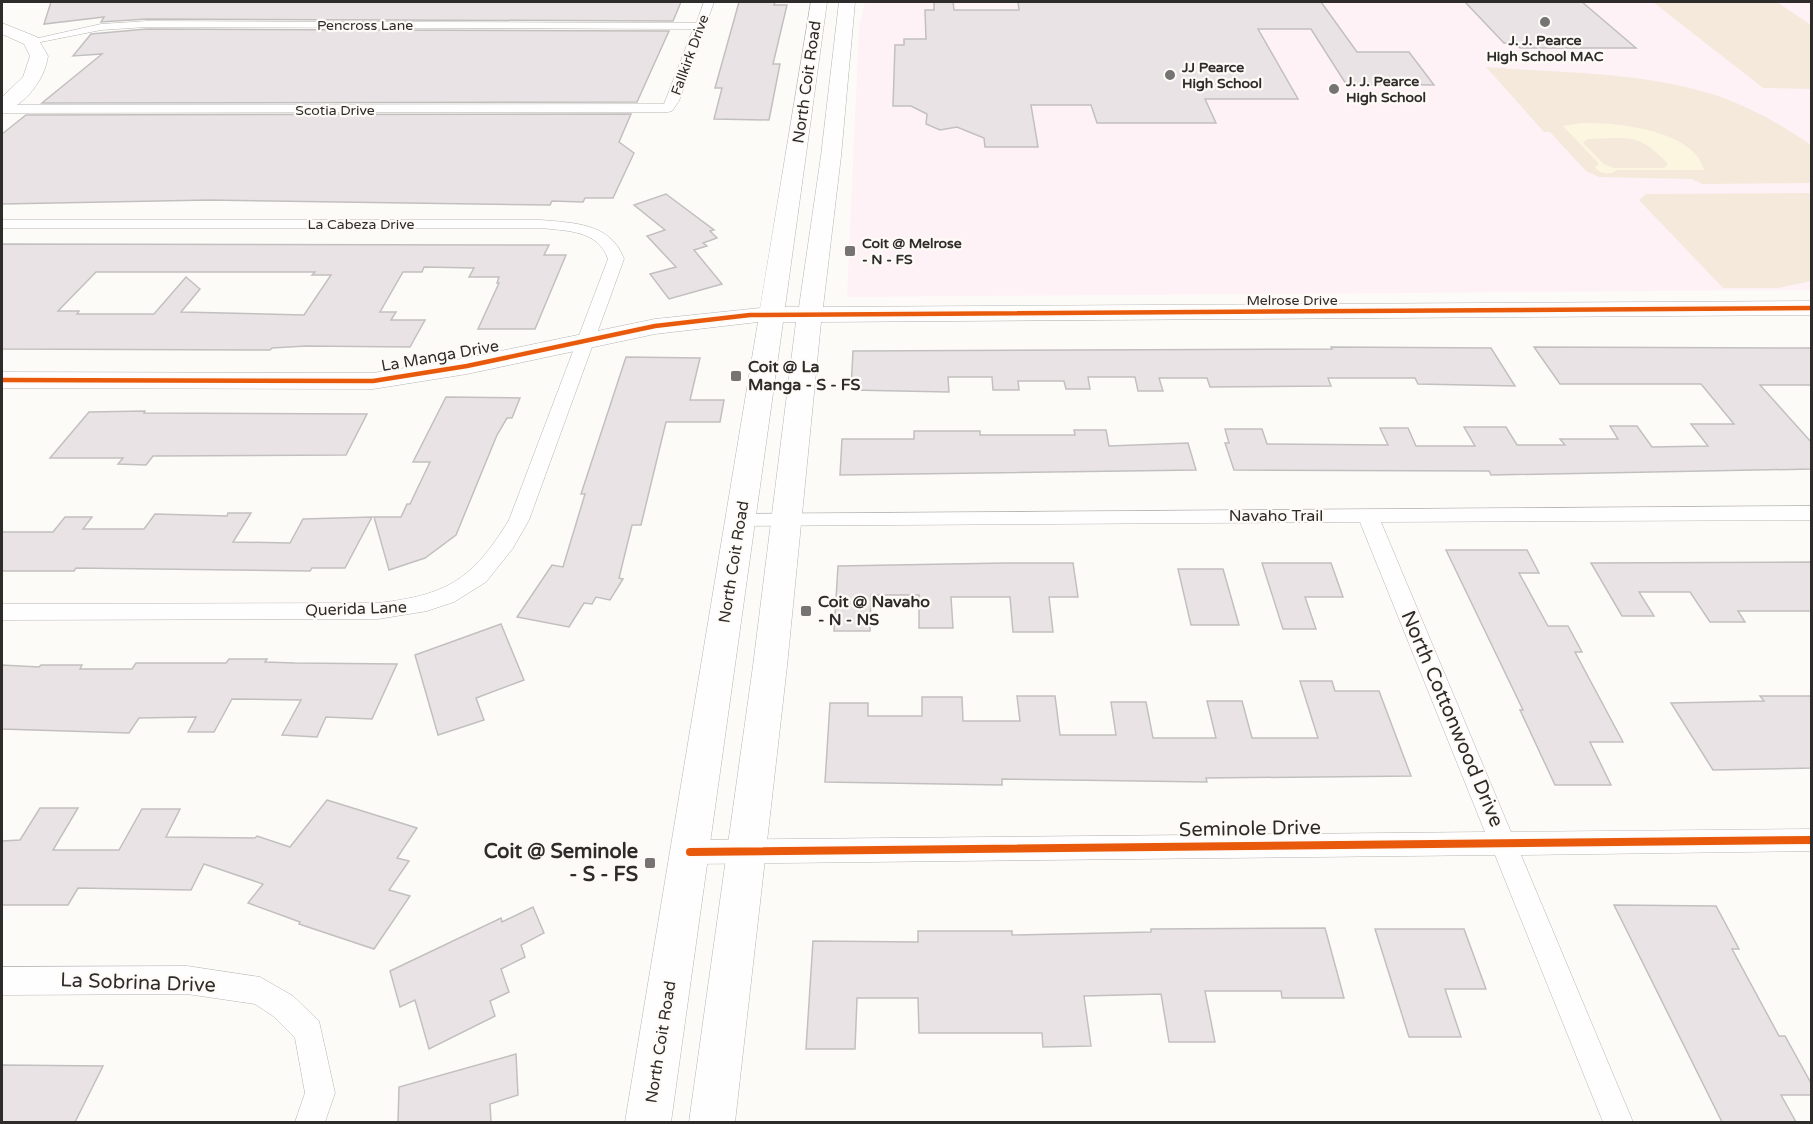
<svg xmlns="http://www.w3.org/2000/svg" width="1813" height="1124" viewBox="0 0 1813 1124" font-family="'Varela Round',sans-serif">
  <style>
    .education { fill: #fef2f7 }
    .green { fill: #f4e9db }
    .sand { fill: #fcf6e0; fill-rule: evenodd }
    .building { fill: #eae3e6; stroke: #c2c0bf; stroke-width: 1.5; fill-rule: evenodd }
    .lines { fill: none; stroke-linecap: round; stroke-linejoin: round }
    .street-casing { stroke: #b6b5b2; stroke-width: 1 }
    .secondary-casing { stroke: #b6b5b2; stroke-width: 1 }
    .street { fill: #fffefe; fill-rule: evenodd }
    .secondary { fill: #fffefe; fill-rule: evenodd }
    .cycleway-far1-casing { stroke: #fefbf7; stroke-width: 8 }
    .cycleway-casing { stroke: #fefbf7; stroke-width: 11 }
    .cycleway-far1 { stroke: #e8590c; stroke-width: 4.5 }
    .cycleway { stroke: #e8590c; stroke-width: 8 }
    .poi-dot { fill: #767472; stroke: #fefbf7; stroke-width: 2 }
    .labels { text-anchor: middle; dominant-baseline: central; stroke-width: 4.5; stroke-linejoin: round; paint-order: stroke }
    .far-street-label { font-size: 14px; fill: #2e2c2a; stroke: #fefbf7 }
    .far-poi-label { font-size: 14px; font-weight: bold; fill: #2e2c2a; stroke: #fefbf7; text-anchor: start }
    .street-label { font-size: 16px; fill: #2e2c2a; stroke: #fefbf7 }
    .poi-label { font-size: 16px; font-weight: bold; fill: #2e2c2a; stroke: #fefbf7; text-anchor: start }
    .near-street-label { font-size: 20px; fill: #2e2c2a; stroke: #fefbf7 }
    .near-poi-label { font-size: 20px; font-weight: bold; fill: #2e2c2a; stroke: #fefbf7; text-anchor: end }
  </style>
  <rect width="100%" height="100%" fill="#fdfbf8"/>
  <!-- education -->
  <polygon class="education" points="865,2 1811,2 1811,290 847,297 859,28"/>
  <!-- green -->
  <g class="green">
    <polygon points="1653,2 1777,2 1811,25 1811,89 1763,88"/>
    <path d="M1486,67C1562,73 1646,72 1718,96C1752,108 1782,125 1811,145V183L1702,184L1692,179L1599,177L1586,171L1550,132H1544Z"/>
    <polygon points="1808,193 1812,195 1811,281 1778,288 1723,288 1639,200 1646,194"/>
  </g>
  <!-- sand -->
  <path class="sand" d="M1582,123C1615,122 1695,130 1704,170H1617C1611,176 1599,174 1595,167L1599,164L1563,126ZM1587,139C1628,138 1639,132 1668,164L1664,168H1614L1604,164L1583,143Z"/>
  <!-- building -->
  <g class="building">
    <polygon points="51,2 681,2 673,21 147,19 101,22 104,17 44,24"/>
    <polygon points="739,2 775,2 774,5 787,5 773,64 780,64 769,120 714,119 722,88 715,88"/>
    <polygon points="934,2 953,2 954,10 1019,10 1018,2 1321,2 1357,52 1409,52 1434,85 1346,84 1311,29 1258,29 1298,99 1205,99 1216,123 1097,123 1091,105 1031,105 1038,147 985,147 984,138 957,127 940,130 926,124 927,114 911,106 893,106 895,45 904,45 904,39 926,39 925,10 934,10"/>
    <polygon points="1465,2 1582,2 1636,48 1520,48 1515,43 1504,43"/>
    <polygon points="147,29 669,31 637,102 42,103 102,54 73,56 91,34"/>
    <polygon points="631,114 619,142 634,153 613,198 585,198 583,202 552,201 550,205 209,200 2,204 2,134 26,115"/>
    <polygon points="666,194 714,230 710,231 717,238 703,243 707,246 694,250 722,284 669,299 650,274 676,267 647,236 665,230 634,205"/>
    <path d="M2,244L549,245L544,255H566L535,329H478L499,283H497L499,277H469L474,268L424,267L422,272H403L380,312H396L391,320H425L410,347L306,346L272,348L270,350L2,349ZM96,272H315L312,275H331L304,315L181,312L200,289L186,277L154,314H77L79,311H58Z"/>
    <polygon points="1331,347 1491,348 1515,386 1418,384 1415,378 1328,378 1331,386 1210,387 1207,378 1159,378 1163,391 1138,391 1135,377 1088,377 1090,389 1066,389 1064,381 1018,381 1019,390 993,390 992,377 948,377 949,392 851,390 853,351 1332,349"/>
    <polygon points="1534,347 1812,348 1812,385 1760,385 1812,443 1812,469 1491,475 1489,471 1234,470 1225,443 1229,443 1225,429 1262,429 1267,444 1388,445 1380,428 1408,428 1416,446 1475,446 1464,427 1506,427 1517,445 1565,445 1560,439 1618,439 1610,426 1637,426 1652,447 1708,446 1691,424 1734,424 1701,384 1560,384"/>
    <polygon points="626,357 700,358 690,400 724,400 720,422 666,422 641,525 632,525 619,578 623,579 610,600 596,597 592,604 584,603 569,627 517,617 552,565 563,567 585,494 581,494"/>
    <polygon points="446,397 520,398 512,418 507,418 497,435 456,535 425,558 389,570 374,517 401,517 407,504 410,504 430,462 413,462"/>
    <polygon points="145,411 144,413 367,414 346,455 153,456 146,465 118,464 123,458 50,458 89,412"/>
    <polygon points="1074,430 1106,430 1109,446 1188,443 1196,470 840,475 842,439 914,439 914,431 980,431 980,435 1075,435"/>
    <polygon points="228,513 251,513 233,542 290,543 303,519 372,517 345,568 312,568 310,571 76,568 74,571 2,571 2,532 53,532 65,517 92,517 83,529 144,529 155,514 227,516"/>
    <polygon points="1446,550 1527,550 1539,573 1519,573 1548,626 1568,626 1582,652 1575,652 1623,742 1590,742 1611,785 1555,785 1520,710 1523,710"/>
    <polygon points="1812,562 1812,611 1738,611 1745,622 1710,622 1690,592 1639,592 1654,616 1622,616 1591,563"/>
    <polygon points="1006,563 1073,563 1078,597 1049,597 1053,632 1013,632 1010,597 951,597 953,628 919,628 919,595 871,595 870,631 834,631 838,566"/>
    <polygon points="1262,563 1331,563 1343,597 1305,597 1316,629 1283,629"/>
    <polygon points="1178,569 1223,569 1239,625 1191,625"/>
    <polygon points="501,624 524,680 476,698 484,720 438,735 415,655"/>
    <polygon points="229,659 267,659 265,662 295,663 397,664 372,719 326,717 317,737 282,735 301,700 232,699 214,732 188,732 196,717 139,718 129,733 2,729 2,665 39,667 41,665 82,665 80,669 132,669 136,663 226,663"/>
    <polygon points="1300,681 1332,681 1335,691 1379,691 1411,776 1206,778 1207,782 1002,779 1002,785 825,782 830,703 868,703 868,716 922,716 922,697 962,697 963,721 1020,721 1017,696 1055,696 1060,735 1116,735 1111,702 1146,702 1153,738 1216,738 1207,701 1242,701 1252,738 1318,738"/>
    <polygon points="1760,696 1812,696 1812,768 1713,770 1671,703 1764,701"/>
    <polygon points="327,800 417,828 397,858 409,861 389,890 410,896 374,949 299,924 300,922 248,903 263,884 204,864 191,890 78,888 68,905 2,905 2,841 20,840 40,808 78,808 53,850 119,850 142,809 180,809 166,837 255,838 257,836 290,847"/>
    <polygon points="1614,905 1716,906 1739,949 1732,949 1779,1036 1785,1036 1812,1085 1812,1095 1781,1095 1796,1122 1722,1122"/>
    <polygon points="533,907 544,933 521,945 525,957 501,969 509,992 490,1001 495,1016 429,1049 415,1000 400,1007 390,971 501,918 502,922"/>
    <polygon points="1325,928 1344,998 1282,998 1281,991 1205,991 1215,1042 1169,1042 1161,994 1084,996 1091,1046 1043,1047 1042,1033 919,1033 918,998 857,998 855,1049 806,1049 813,941 918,942 918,931 1012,931 1012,935 1151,932 1151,929"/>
    <polygon points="1375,929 1464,929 1486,989 1445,989 1461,1037 1409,1037"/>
    <polygon points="516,1054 518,1095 490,1104 491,1122 398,1122 399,1087"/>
    <polygon points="2,1065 103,1066 75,1122 2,1122"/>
  </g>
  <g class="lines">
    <!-- street casing -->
    <g class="street-casing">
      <g id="street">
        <polygon points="704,2 714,2 679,101 672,111 668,112 2,113 2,105 664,104 693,29 147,27 101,30 31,44 25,41 101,24 147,21 696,23"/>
        <path d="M2,220H541C574,223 611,223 624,259L529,520L513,548L486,582L454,602L427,611L378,619L2,620V604L378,603C447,595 472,580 509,520L608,259C598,230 567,231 541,228H2Z"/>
        <polygon points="1812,506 1812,520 1381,522 1511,832 1812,829 1812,851 1521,855 1633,1122 1603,1122 1495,855 690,864 681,860 677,852 681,844 690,840 1485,832 1360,522 741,526 734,524 731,519 734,514"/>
        <polygon points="187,966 260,977 293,996 319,1021 335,1093 325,1122 295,1122 305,1093 295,1038 273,1016 255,1004 187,994 2,995 2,967"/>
      </g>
    </g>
    <!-- secondary casing -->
    <g class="secondary-casing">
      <g id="secondary">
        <polygon points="811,2 827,2 785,307 799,307 821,156 839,2 855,2 841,156 823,307 1812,301 1812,315 821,322 787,666 735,1122 689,1122 753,666 796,322 783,322 671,1122 625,1122 758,322 655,334 467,374 373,389 2,388 2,372 373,373 467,358 655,319 760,308"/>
        <path d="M2,23L37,37L48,56C45,79 25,106 2,112V97L23,77L30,56L24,44L2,34Z"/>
      </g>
    </g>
    <!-- street -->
    <use href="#street" class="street"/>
    <!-- secondary -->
    <use href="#secondary" class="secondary"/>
    <!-- cycleway-far1 casing -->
    <g class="cycleway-far1-casing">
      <polyline id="cycleway-far1" points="2,380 373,381 467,366 655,326 750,315 1812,308"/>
    </g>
    <!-- cycleway casing -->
    <g class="cycleway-casing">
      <polyline id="cycleway" points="690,852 1812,840"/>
    </g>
    <!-- cycleway-far1 -->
    <use href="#cycleway-far1" class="cycleway-far1"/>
    <!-- cycleway -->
    <use href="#cycleway" class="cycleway"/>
  </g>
  <!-- markers -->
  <g class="poi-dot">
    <circle cx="1545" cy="22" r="6"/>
    <circle cx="1170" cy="75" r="6"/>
    <circle cx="1334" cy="89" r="6"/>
    <rect x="844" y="245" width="12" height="12" rx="3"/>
    <rect x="730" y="370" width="12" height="12" rx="3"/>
    <rect x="800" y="605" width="12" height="12" rx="3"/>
    <rect x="644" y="857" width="12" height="12" rx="3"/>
  </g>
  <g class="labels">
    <!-- far-street labels -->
    <g class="far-street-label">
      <text x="365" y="25">Pencross Lane</text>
      <text transform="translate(690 55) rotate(-70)">Fallkirk Drive</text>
      <text x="335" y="110">Scotia Drive</text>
      <text x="361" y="224">La Cabeza Drive</text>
      <text x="1292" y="300">Melrose Drive</text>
    </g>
    <!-- far-poi labels -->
    <g class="far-poi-label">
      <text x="1545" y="40" text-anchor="middle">J. J. Pearce<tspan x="1545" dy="16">High School MAC</tspan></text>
      <text x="1182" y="67">JJ Pearce<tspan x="1182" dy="16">High School</tspan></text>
      <text x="1346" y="81">J. J. Pearce<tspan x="1346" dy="16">High School</tspan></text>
      <text x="862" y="243">Coit @ Melrose<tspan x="862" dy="16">- N - FS</tspan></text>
    </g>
    <!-- street labels -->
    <g class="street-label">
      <text transform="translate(807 82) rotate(-82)">North Coit Road</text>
      <text transform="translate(440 356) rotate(-10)">La Manga Drive</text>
      <text x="1276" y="516">Navaho Trail</text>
      <text transform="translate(734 562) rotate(-81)">North Coit Road</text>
      <text transform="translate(356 609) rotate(-2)">Querida Lane</text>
      <text transform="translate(661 1042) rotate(-81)">North Coit Road</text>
    </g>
    <!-- poi labels -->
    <g class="poi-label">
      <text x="748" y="367">Coit @ La<tspan x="748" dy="18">Manga - S - FS</tspan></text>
      <text x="818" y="602">Coit @ Navaho<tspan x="818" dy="18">- N - NS</tspan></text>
    </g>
    <!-- near-street labels -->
    <g class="near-street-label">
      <text transform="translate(1452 719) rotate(67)">North Cottonwood Drive</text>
      <text transform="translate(1250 829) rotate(-1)">Seminole Drive</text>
      <text transform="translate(138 983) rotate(2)">La Sobrina Drive</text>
    </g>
    <!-- near-poi labels -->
    <g class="near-poi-label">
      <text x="638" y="852">Coit @ Seminole<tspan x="638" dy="23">- S - FS</tspan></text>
    </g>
  </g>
  <!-- border -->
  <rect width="1813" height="1124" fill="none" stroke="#2e2c2a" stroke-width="6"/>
</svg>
